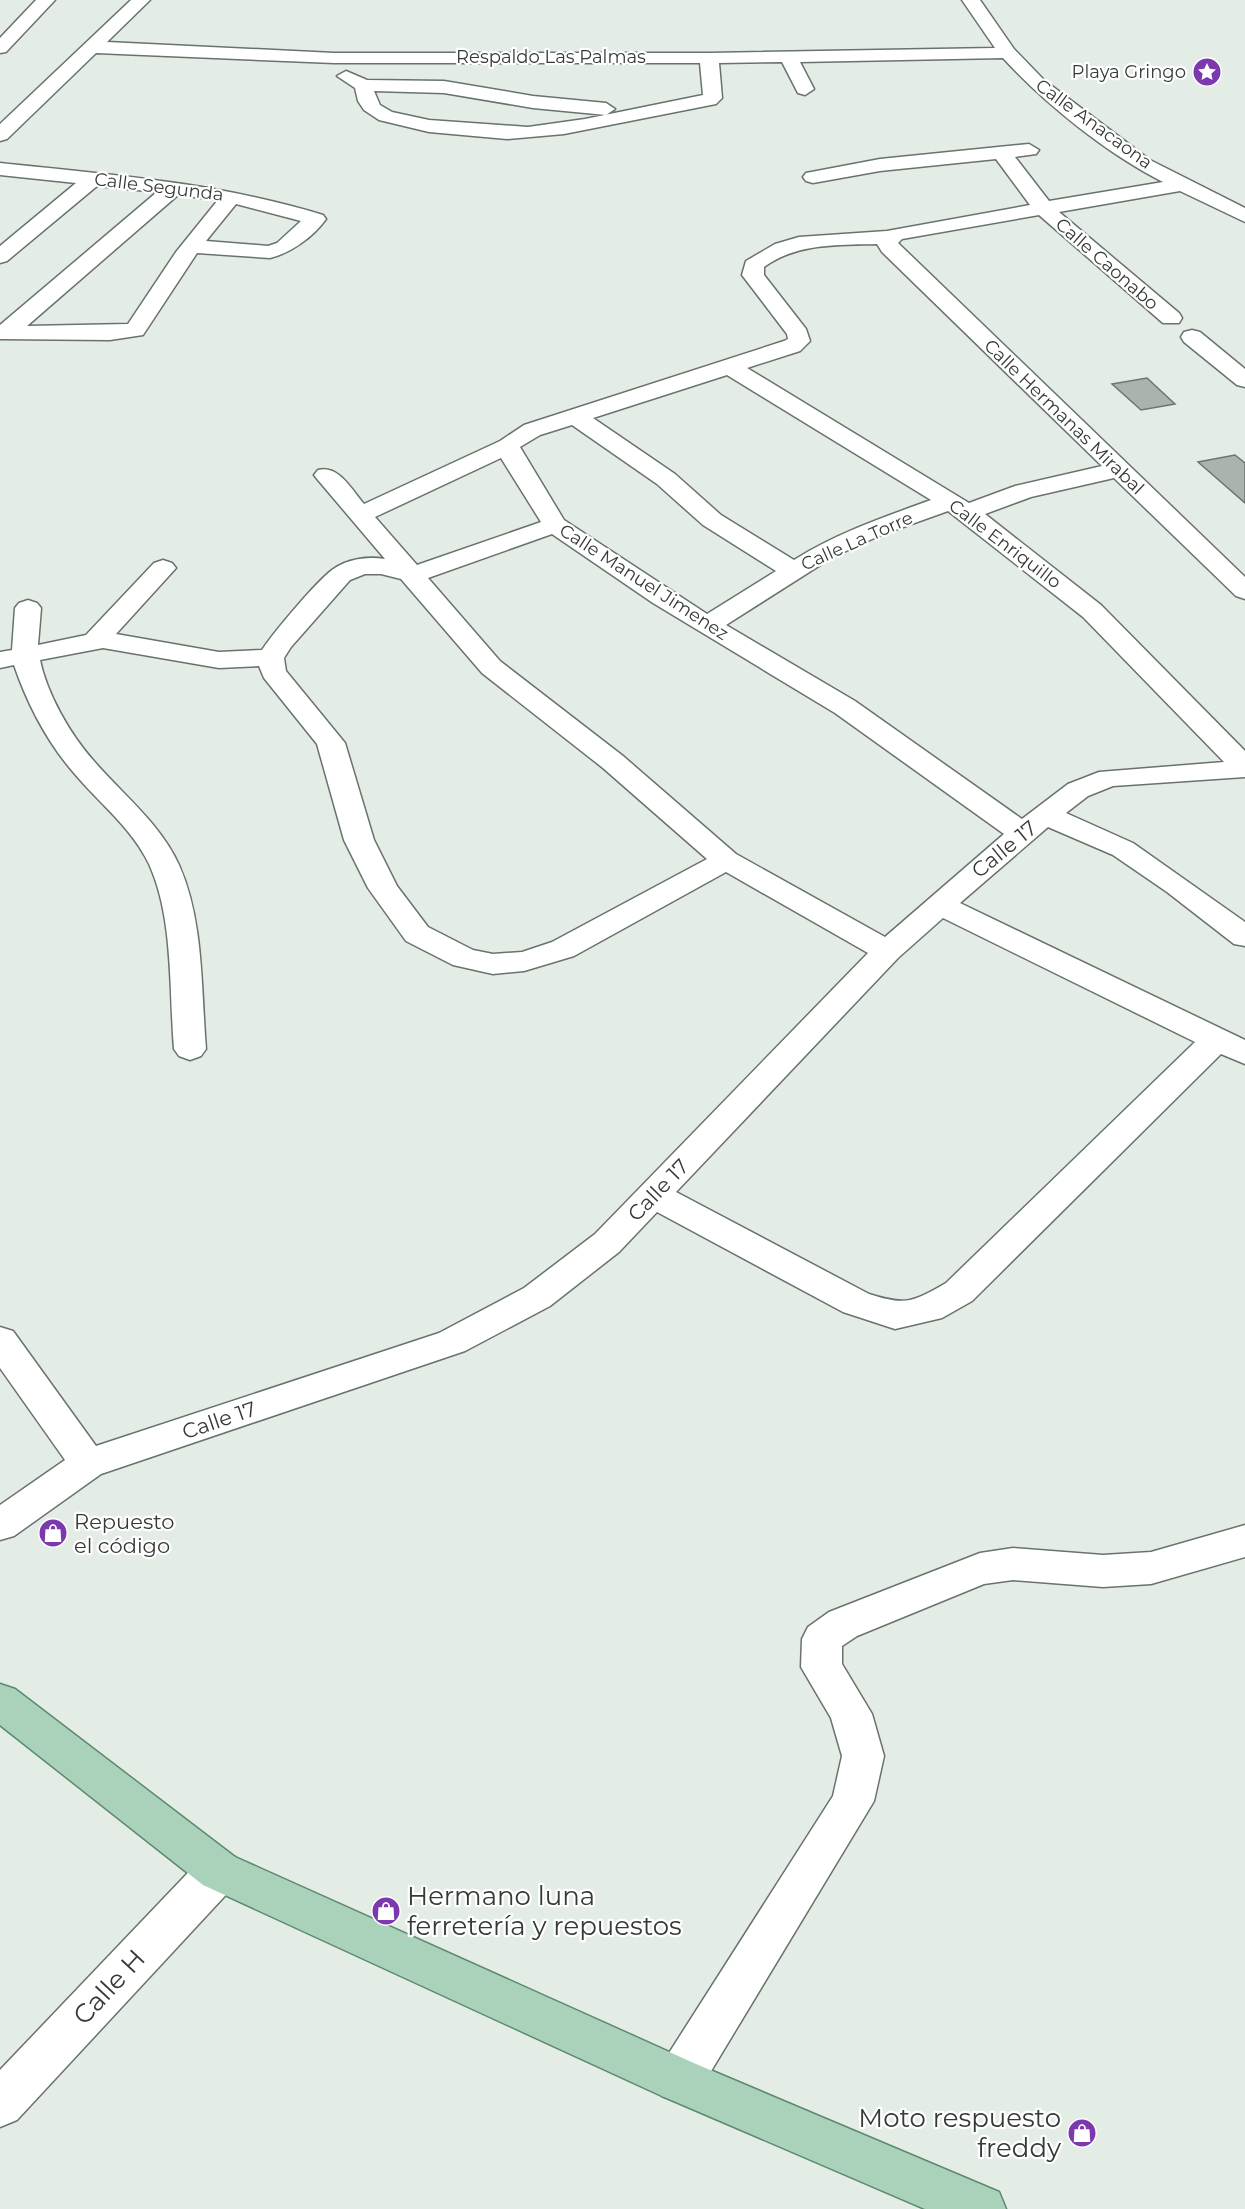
<svg xmlns="http://www.w3.org/2000/svg" width="1245" height="2209" viewBox="0 0 1245 2209" font-family="Montserrat,sans-serif">
  <style>
    .building { fill: #aab3ad; stroke: #6d7570; stroke-width: 1.5 }
    .lines { fill: none; stroke-linecap: round; stroke-linejoin: round }
    .minor-casing { stroke: #6a726d; stroke-width: 3 }
    .major-casing { stroke: #5c896e; stroke-width: 3 }
    .minor { fill: #fff; fill-rule: evenodd }
    .major { fill: #aad2ba; fill-rule: evenodd }
    .labels { text-anchor: middle; dominant-baseline: central; stroke-width: 4.5; stroke-linejoin: round; paint-order: stroke }
    .far-street-label { font-size: 18px; fill: #363a37; stroke: #fff }
    .far-poi-label { font-size: 18px; fill: #363a37; stroke: #fff; text-anchor: end }
    .street-label { font-size: 21px; fill: #363a37; stroke: #fff }
    .poi-label { font-size: 21px; fill: #363a37; stroke: #fff; text-anchor: start }
    .near-poi-label { font-size: 26px; fill: #363a37; stroke: #fff; text-anchor: start }
    .near-street-label { font-size: 26px; fill: #363a37; stroke: #fff }
  </style>
  <rect width="100%" height="100%" fill="#e3ede6"/>
  <!-- building -->
  <g class="building">
    <polygon points="1147,378 1175,404 1141,410 1112,384"/>
    <polygon points="1235,455 1245,463 1245,503 1198,462"/>
  </g>
  <g class="lines">
    <!-- minor casing -->
    <g class="minor-casing">
      <g id="minor">
        <polygon points="36,0 55,0 6,52 0,53 0,38"/>
        <path d="M131,0H150L107,42L334,53H709L995,48L962,0H980L1014,49L1044,80L1150,160L1245,208V222L1180,191L1059,212L1179,313L1182,318L1179,323H1163L1039,215L902,239L898,243L1245,577V599L1236,596L1114,478L1031,497L985,514L1101,605L1245,751V777L1113,786L1088,796L1066,813L1133,843L1245,922V946L1234,944L1167,892L1113,855L1048,827L960,903L1245,1040V1064L1221,1054L972,1301L942,1318L895,1329L843,1312L657,1212L619,1252L550,1306L465,1351L101,1474L14,1536L0,1540V1505L65,1460L0,1368V1327L13,1331L96,1446L439,1333L524,1288L595,1234L868,953L726,872L574,956L524,971L493,974L453,965L406,941L368,888L344,840L317,744L264,678L259,666L219,668L103,648L40,660C47,694 70,734 93,760C122,794 160,823 179,865C204,921 201,989 206,1049L201,1056L190,1060L179,1056L174,1049C169,990 174,919 149,864C132,828 99,803 74,773C47,742 27,703 14,665L0,668V652L12,650L15,608L19,603L28,600L37,603L41,608L38,645L86,635L154,563L163,560L172,563L176,568L116,634L219,652L262,650C273,633 316,582 332,570C346,559 368,556 385,559L318,480L314,475L318,470C339,465 351,489 364,504L500,441L524,425L784,341L788,339L787,334L742,275L746,261L775,244L799,237L887,231L1030,205L996,159L880,171L813,183L806,181L803,177L806,173L880,159L1029,144L1039,150L1036,154L1015,157L1049,201L1163,182C1108,154 1045,104 1003,58L800,62L814,89L805,95L798,93L782,62L719,63L722,98L716,104L564,134L507,139L429,132L379,120L364,110L358,101L355,88L337,76L346,71L367,80L444,81L533,96L606,103L615,109L606,115L533,108L444,93L374,91L380,105L392,112L429,120L528,127L585,119L703,95L700,63H334L96,53L7,139L0,141V124ZM877,244L882,252L1102,466L1015,486L969,503L747,368L800,351L810,341L806,329L764,275V267C797,243 838,245 877,244ZM727,375L931,500C884,517 837,533 794,560L721,515L675,474L593,418ZM572,425L657,484L703,525L776,571L707,614L564,520L520,447L540,435ZM501,458L541,522L417,565L375,517ZM948,511L1083,617L1224,762L1099,772L1068,784L1022,819L855,701L726,625L833,557L881,535ZM552,534L653,603L835,713L1004,834L885,937L736,854L623,756L500,661L428,578ZM365,574H381L401,579L482,673L603,768L707,859L552,942L522,952L493,954L473,950L428,927L397,886L374,840L345,743L286,671L284,658L291,647L350,580ZM943,918L1195,1042L946,1283C913,1302 906,1306 869,1294L676,1192L898,958Z"/>
        <path d="M0,163C112,175 215,182 323,215L326,219C313,237 291,253 270,258L197,253L143,335L110,340L0,339V325L157,192L97,186L7,261L0,263V246L76,183L0,175ZM178,195L218,200L176,252L128,324L27,326ZM236,204L301,221L277,243L268,246L206,241Z"/>
        <polygon points="1192,330 1200,332 1245,369 1245,387 1237,385 1184,342 1181,337 1184,332"/>
        <polygon points="1245,1525 1245,1557 1151,1584 1103,1587 1013,1580 984,1584 857,1636 842,1646 842,1664 872,1714 884,1756 874,1801 696,2096 679,2102 662,2096 656,2080 662,2064 833,1796 842,1756 831,1718 801,1667 802,1639 808,1627 829,1612 980,1553 1013,1548 1103,1555 1151,1552"/>
        <polygon points="219,1851 235,1857 241,1871 235,1885 17,2120 0,2127 0,2070 203,1857"/>
      </g>
    </g>
    <!-- major casing -->
    <g class="major-casing">
      <polygon id="major" points="0,1684 15,1689 235,1857 696,2064 999,2192 1006,2209 925,2209 662,2096 203,1885 0,1725"/>
    </g>
    <!-- minor -->
    <use href="#minor" class="minor"/>
    <!-- major -->
    <use href="#major" class="major"/>
  </g>
  <!-- icons -->
  <defs>
    <g id="sight-disc" transform="scale(1.5)"><circle r="9.5" fill="#7b39ad" stroke="#fff"/><path d="M0-6L1.8-2.2L6-1.7L2.9 1.2L3.7 5.4L0 3.3L-3.7 5.4L-2.9 1.2L-6-1.7L-1.8-2.2Z" fill="#fff"/></g>
    <g id="shop-disc" transform="scale(1.5)"><circle r="9.5" fill="#7b39ad" stroke="#fff"/><path d="M-5-2.5h2.3a2.7 3.5 0 0 1 5.4 0H5L5.5 6h-11ZM-1.5-2.5h3a1.5 2.3 0 0 0-3 0Z" fill="#fff"/></g>
  </defs>
  <g fill-rule="evenodd">
    <use href="#sight-disc" x="1207" y="72"/>
    <use href="#shop-disc" x="53" y="1533"/>
    <use href="#shop-disc" x="386" y="1911"/>
    <use href="#shop-disc" x="1082" y="2133"/>
  </g>
  <g class="labels">
    <!-- far-street labels -->
    <g class="far-street-label">
      <text x="551" y="57">Respaldo Las Palmas</text>
      <text transform="translate(1094 124) rotate(36)">Calle Anacaona</text>
      <text transform="translate(159 187) rotate(7)">Calle Segunda</text>
      <text transform="translate(1107 264) rotate(41)">Calle Caonabo</text>
      <text transform="translate(1064 417) rotate(44)">Calle Hermanas Mirabal</text>
      <text transform="translate(857 541) rotate(-24)">Calle La Torre</text>
      <text transform="translate(1005 544) rotate(37)">Calle Enriquillo</text>
      <text transform="translate(644 582) rotate(33)">Calle Manuel Jimenez</text>
    </g>
    <!-- far-poi labels -->
    <g class="far-poi-label">
      <text x="1186" y="72">Playa Gringo</text>
    </g>
    <!-- street labels -->
    <g class="street-label">
      <text transform="translate(1004 849) rotate(-39)">Calle 17</text>
      <text transform="translate(658 1190) rotate(-46)">Calle 17</text>
      <text transform="translate(219 1420) rotate(-19)">Calle 17</text>
    </g>
    <!-- poi labels -->
    <g class="poi-label">
      <text x="74" y="1521">Repuesto<tspan x="74" dy="24">el código</tspan></text>
    </g>
    <!-- near-poi labels -->
    <g class="near-poi-label">
      <text x="407" y="1896">Hermano luna<tspan x="407" dy="30">ferretería y repuestos</tspan></text>
      <text x="1061" y="2118" text-anchor="end">Moto respuesto<tspan x="1061" dy="30">freddy</tspan></text>
    </g>
    <!-- near-street labels -->
    <g class="near-street-label">
      <text transform="translate(109 1987) rotate(-47)">Calle H</text>
    </g>
  </g>
</svg>
